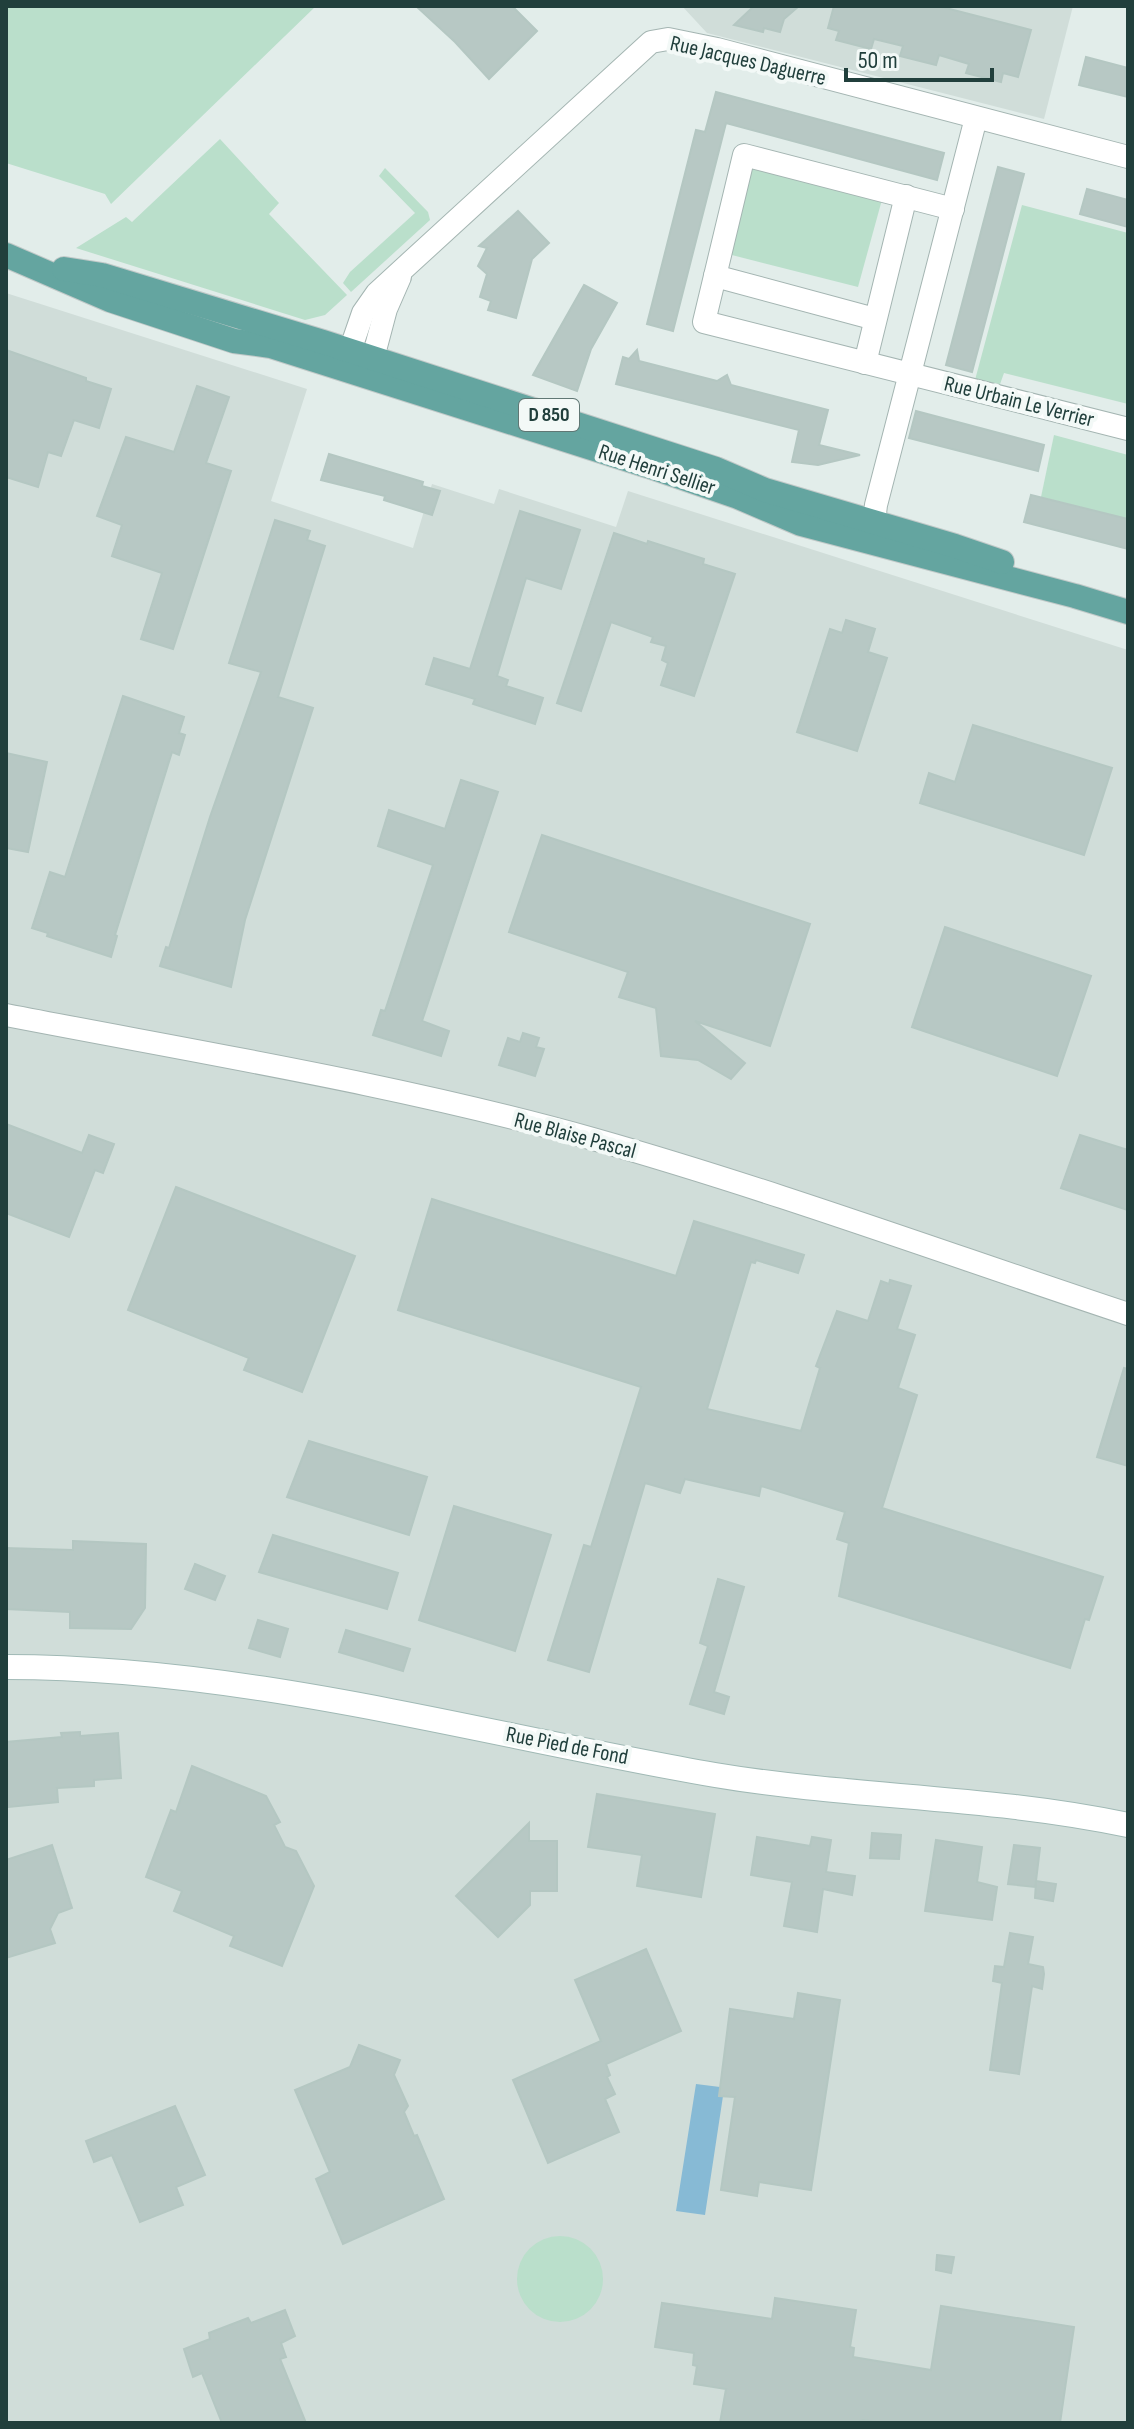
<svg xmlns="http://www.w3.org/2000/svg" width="1134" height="2429" viewBox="0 0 1134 2429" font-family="'Sofia Sans Condensed',sans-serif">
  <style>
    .built { fill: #d0ddd9 }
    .green { fill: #badfcb }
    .water { fill: #87bad5 }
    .building { fill: #b7c8c4; stroke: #b4c7c2; stroke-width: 2 }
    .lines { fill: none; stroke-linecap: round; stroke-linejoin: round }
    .street-casing { stroke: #a4b5b2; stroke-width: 24 }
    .secondary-casing { stroke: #a0b9b5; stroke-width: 26 }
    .primary-casing { stroke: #c1c9c8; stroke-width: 26 }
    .street { stroke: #fff; stroke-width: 22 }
    .secondary { stroke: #fff; stroke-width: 24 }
    .primary { stroke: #64a5a0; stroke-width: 24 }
    .labels { text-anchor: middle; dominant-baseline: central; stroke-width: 8; stroke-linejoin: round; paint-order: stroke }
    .shield { fill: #f3f9f7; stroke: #607774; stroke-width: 2 }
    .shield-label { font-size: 20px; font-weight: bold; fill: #213f3c }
    .street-label { font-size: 22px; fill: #213f3c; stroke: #f3f9f7 }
  </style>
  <rect width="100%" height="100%" fill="#e2edea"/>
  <!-- built -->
  <g class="built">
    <polygon points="682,6 1073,6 1044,119 707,33"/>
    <polygon points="6,293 307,389 271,501 413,548 432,484 494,504 499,489 616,527 628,491 1128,650 1128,2423 6,2423"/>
  </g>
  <!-- green -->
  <g class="green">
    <polygon points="6,6 316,6 111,204 105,194 6,163"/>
    <polygon points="220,139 279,203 269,214 347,295 325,315 305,320 76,248 126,217 132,222"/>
    <polygon points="751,166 883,196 858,287 724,253"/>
    <polygon points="385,168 428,212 430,220 351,292 343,283 350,272 415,213 379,176"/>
    <polygon points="1022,205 1128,233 1128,404 1004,373 999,387 975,380"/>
    <polygon points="1054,435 1128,455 1128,519 1041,497"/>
    <circle cx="560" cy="2279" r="43"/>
  </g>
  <!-- water -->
  <polygon class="water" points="696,2084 720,2087 719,2096 723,2096 705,2215 676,2211"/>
  <!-- building -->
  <g class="building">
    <polygon points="416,6 512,6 537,31 489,79 455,42"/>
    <polygon points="754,6 799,6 784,19 780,32 764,28 763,32 734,25"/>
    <polygon points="834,6 938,6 1031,30 1018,77 1003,73 1001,82 966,73 969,64 939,55 936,65 900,56 903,46 874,39 871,49 836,40 839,31 828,28"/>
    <polygon points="1086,57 1128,68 1128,97 1079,85"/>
    <polygon points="716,92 944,153 937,180 726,123 673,331 647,324 696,130 705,132"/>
    <polygon points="998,167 1024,174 972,372 946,365"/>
    <polygon points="1087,189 1128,200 1128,227 1080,214"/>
    <polygon points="518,211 549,243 532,259 516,318 488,310 491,301 480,297 487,274 478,266 487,248 479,246"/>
    <polygon points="584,285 617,303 591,349 577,391 533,375"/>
    <polygon points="6,350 86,378 86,381 111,389 99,428 74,420 61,456 48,452 38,487 6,477"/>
    <polygon points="637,350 639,361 717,381 727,375 731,385 828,410 819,445 860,455 818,465 792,462 799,430 616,384 623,357 629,359"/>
    <polygon points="197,386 229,397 206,463 231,471 173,649 141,639 162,573 112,556 122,525 97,516 126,437 174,452"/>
    <polygon points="916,411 1044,445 1038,471 909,438"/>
    <polygon points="329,454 423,482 422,486 440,491 432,515 384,500 385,496 321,480"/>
    <polygon points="1031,495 1128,519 1128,549 1024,522"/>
    <polygon points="520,511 580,530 561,589 526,578 497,676 508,680 506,686 543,698 535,724 473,704 475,699 426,684 434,658 470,669"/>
    <polygon points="275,520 310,531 307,540 325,546 278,697 313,708 245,920 231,987 160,966 166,947 169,948 210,817 261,672 229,663"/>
    <polygon points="614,533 647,544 648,541 704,559 703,564 735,574 694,696 661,685 668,663 662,660 666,646 651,642 653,637 611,622 581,711 557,703"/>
    <polygon points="846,620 875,629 868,652 887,658 857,751 797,732 830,629 842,633"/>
    <polygon points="123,696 184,717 179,733 185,735 179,755 172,752 115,935 117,936 111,957 47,936 48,933 32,928 50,872 65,877"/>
    <polygon points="973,725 1112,768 1084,855 920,803 929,773 955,782"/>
    <polygon points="6,753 47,762 28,852 6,848"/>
    <polygon points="461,780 498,792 422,1021 449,1031 441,1056 373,1035 381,1010 385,1011 433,865 378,846 389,810 445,829"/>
    <polygon points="542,835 810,924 770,1046 695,1021 745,1063 731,1079 698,1060 661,1056 656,1008 619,997 628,972 509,932"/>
    <polygon points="945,927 1091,976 1057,1076 912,1027"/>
    <polygon points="523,1033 539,1038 536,1047 544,1049 535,1076 499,1065 508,1038 520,1042"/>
    <polygon points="6,1124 82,1153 89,1135 114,1144 103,1173 95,1170 69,1237 6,1213"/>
    <polygon points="1080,1135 1128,1150 1128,1210 1061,1188"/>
    <polygon points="176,1187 355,1256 302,1392 244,1370 249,1358 128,1310"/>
    <polygon points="432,1199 676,1276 694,1221 804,1255 798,1273 756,1260 755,1263 751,1262 707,1409 801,1431 820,1368 816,1366 837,1311 868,1321 881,1281 889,1284 890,1280 911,1286 897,1329 915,1335 898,1388 917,1395 882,1508 1103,1577 1089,1620 1085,1619 1070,1668 839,1596 849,1543 837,1539 845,1512 761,1486 759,1496 685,1479 680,1493 645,1483 589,1672 548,1660 584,1545 591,1547 641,1387 398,1310"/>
    <polygon points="1124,1368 1128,1369 1128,1466 1097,1457"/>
    <polygon points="309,1441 427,1477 409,1535 287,1497"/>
    <polygon points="454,1506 551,1535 515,1651 419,1620"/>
    <polygon points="273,1535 398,1573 387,1609 259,1572"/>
    <polygon points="73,1541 146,1544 145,1608 131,1629 70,1628 70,1612 6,1609 6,1548 73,1550"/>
    <polygon points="195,1564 225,1576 215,1600 185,1589"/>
    <polygon points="718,1579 744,1587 714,1692 729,1697 724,1714 690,1704 708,1646 700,1643"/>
    <polygon points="258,1620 288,1629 280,1657 249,1648"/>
    <polygon points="346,1630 410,1649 403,1671 339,1652"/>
    <polygon points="80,1732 80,1736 118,1733 121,1778 94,1780 94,1786 57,1788 58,1802 9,1807 6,1742 62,1737 61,1733"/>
    <polygon points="192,1766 266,1796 280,1822 274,1825 285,1847 296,1851 314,1886 282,1966 230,1946 234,1936 174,1911 182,1891 146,1877 171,1810 176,1812"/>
    <polygon points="597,1794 715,1814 701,1897 637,1886 642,1855 588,1847"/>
    <polygon points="529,1823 529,1841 557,1841 557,1891 530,1891 530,1905 498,1937 456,1896"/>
    <polygon points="872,1833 901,1835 899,1859 870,1858"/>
    <polygon points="757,1837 810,1846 812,1837 831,1840 826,1872 855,1876 852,1895 823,1889 817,1932 784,1926 792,1882 751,1875"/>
    <polygon points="936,1840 982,1847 977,1882 997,1887 992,1920 925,1911"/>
    <polygon points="52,1845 72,1908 58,1913 50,1929 55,1943 6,1958 6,1860"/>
    <polygon points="1014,1845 1040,1848 1036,1881 1056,1884 1053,1901 1035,1898 1036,1882 1035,1887 1008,1884"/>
    <polygon points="1010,1933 1033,1937 1028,1964 1043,1967 1044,1974 1042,1989 1032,1986 1019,2074 990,2070 1002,1983 993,1981 995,1966 1004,1967"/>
    <polygon points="646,1949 681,2031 606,2064 610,2075 607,2077 615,2094 605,2099 619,2132 548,2163 513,2080 601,2041 575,1980"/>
    <polygon points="798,1993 840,2000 811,2190 759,2182 757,2196 721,2190 735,2097 719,2096 730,2009 794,2019"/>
    <polygon points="359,2045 400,2060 394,2075 408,2106 404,2112 414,2136 417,2135 444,2199 343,2244 316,2179 330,2172 295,2090 350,2067"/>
    <polygon points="175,2106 205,2175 176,2187 183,2205 140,2222 112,2155 94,2162 86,2141"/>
    <polygon points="937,2255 954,2257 951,2273 936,2270"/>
    <polygon points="775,2298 856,2310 850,2347 854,2348 853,2357 931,2370 941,2306 1074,2327 1060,2423 882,2423 863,2420 856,2423 720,2423 726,2389 694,2384 697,2366 693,2365 694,2353 655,2347 662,2303 772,2319"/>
    <polygon points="285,2310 295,2336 281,2343 286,2357 280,2359 306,2423 222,2423 202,2373 193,2377 184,2349 210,2339 209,2333 248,2318 251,2323"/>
  </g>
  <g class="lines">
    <!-- street casing -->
    <g class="street-casing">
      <g id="street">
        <polyline points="953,209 744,155 704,322 1128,429"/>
        <polyline points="715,276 875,319"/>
        <polyline points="865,363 906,196"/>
        <polyline points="344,368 363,313 377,293 651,42 668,39 717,49 1128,157"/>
        <polyline points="369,373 386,309 400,277"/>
        <polyline points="874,522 876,505 976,118"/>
        <path d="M6,1015C202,1053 401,1085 593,1139C773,1190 950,1255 1128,1314"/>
      </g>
    </g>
    <!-- secondary casing -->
    <g class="secondary-casing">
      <path id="secondary" d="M6,1667C247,1667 479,1734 715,1775C852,1798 992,1796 1128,1825"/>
    </g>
    <!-- primary casing -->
    <g class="primary-casing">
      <g id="primary">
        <polyline points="6,255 110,300 234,341 271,346 648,466 738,497 801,524 1075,596 1128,612"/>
        <polyline points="64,269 102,275 323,342 716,469 765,490 955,546 1002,562"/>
      </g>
    </g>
    <!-- street -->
    <use href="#street" class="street"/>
    <!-- secondary -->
    <use href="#secondary" class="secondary"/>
    <!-- primary -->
    <use href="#primary" class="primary"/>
  </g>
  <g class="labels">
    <!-- shield labels -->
    <rect class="shield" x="519" y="399" width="60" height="32" rx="6"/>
    <g class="shield-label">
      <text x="549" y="415">D 850</text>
    </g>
    <!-- street labels -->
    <g class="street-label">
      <text transform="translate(748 61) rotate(13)">Rue Jacques Daguerre</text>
      <text transform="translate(1019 402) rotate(14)">Rue Urbain Le Verrier</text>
      <text transform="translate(657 470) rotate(18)">Rue Henri Sellier</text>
      <text transform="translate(575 1136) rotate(15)">Rue Blaise Pascal</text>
      <text transform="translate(567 1746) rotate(11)">Rue Pied de Fond</text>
    </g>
  </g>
  <!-- border -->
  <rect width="1134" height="2429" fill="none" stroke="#213f3c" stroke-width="16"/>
  <!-- scale -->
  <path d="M846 68v12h146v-12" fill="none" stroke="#213f3c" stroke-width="4"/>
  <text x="858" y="68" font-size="24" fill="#213f3c" stroke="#f3f9f7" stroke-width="6" paint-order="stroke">50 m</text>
</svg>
